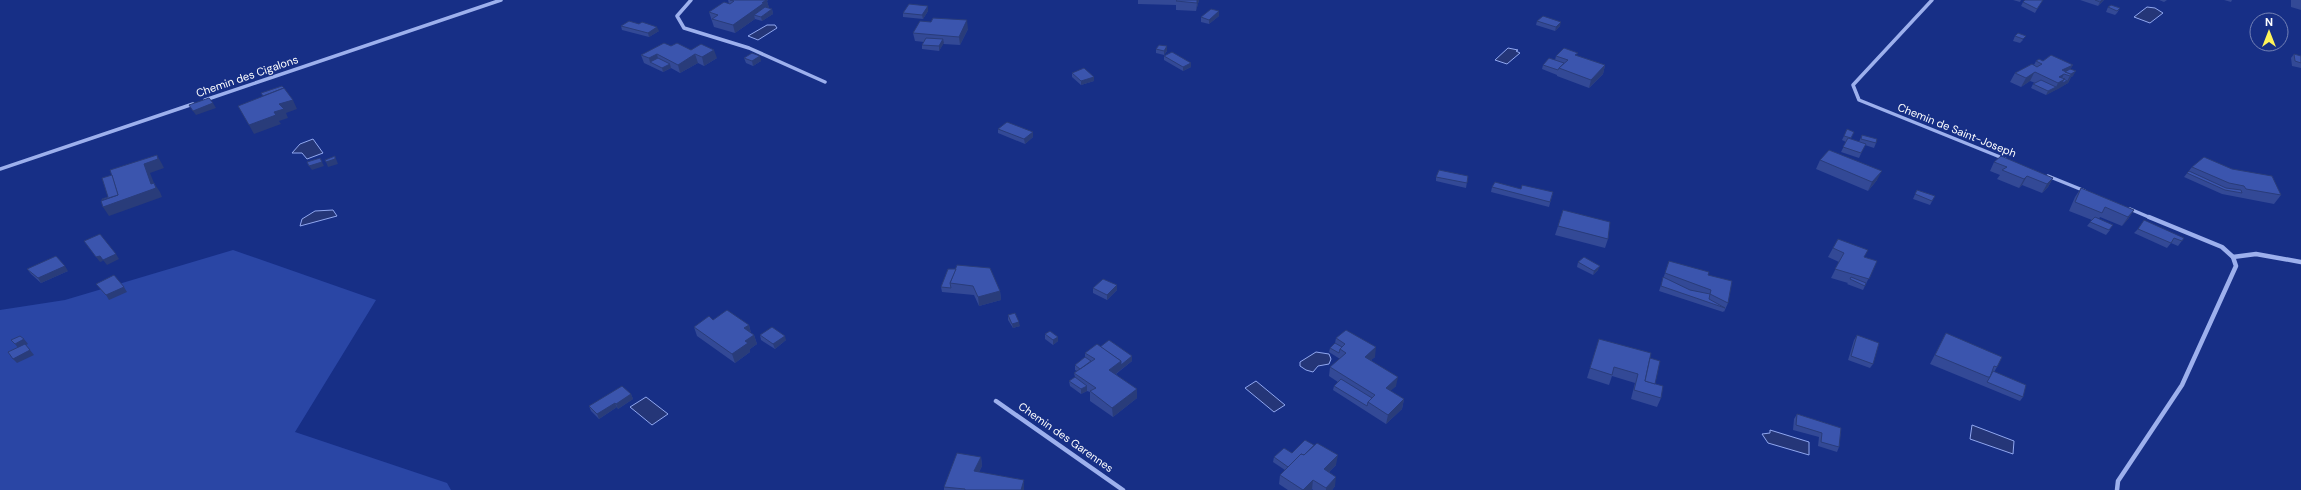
<svg xmlns="http://www.w3.org/2000/svg" width="2301" height="490" viewBox="0 0 2301 490" font-family="'DM Sans',sans-serif">
  <style>
    .green { fill: #2a46a5 }
    .water { fill: #253678; stroke: #90a7f0 }
    .lines { fill: none; stroke-linecap: round; stroke-linejoin: round }
    .street-far1 { stroke: #9db0ed; stroke-width: 3.5 }
    .street { stroke: #9db0ed; stroke-width: 4.5 }
    .wall { fill: #334996 }
    .shaded-wall { fill: #293c7a }
    .building { fill: #3b55ae; stroke: #293c7a }
    .labels { text-anchor: middle; dominant-baseline: central; stroke-width: 3; stroke-linejoin: round; paint-order: stroke }
    .street-label { font-size: 11px; fill: #fff; stroke: #172f86 }
  </style>
  <rect width="100%" height="100%" fill="#172f86"/>
  <!-- green -->
  <polygon class="green" points="233,250 376,300 295,432 447,483 451,490 0,490 0,310 65,300"/>
  <!-- water -->
  <g class="water">
    <polygon points="2147,7 2155,8 2163,13 2150,23 2134,17"/>
    <polygon points="767,25 775,25 777,28 758,40 748,36"/>
    <polygon points="1508,48 1518,50 1516,51 1520,53 1507,64 1495,60"/>
    <polygon points="313,139 323,153 307,159 302,153 292,153 300,144"/>
    <polygon points="333,210 337,216 300,226 302,219 315,211"/>
    <polygon points="1316,352 1329,354 1331,359 1329,364 1318,366 1313,372 1306,370 1300,366 1300,362"/>
    <polygon points="1256,381 1285,405 1274,412 1245,388"/>
    <polygon points="646,397 668,414 652,425 630,407"/>
    <polygon points="1972,425 2014,441 2013,454 1970,439"/>
    <polygon points="1770,430 1809,442 1809,455 1768,443 1762,434 1770,433"/>
  </g>
  <g class="lines">
    <!-- street-far1 -->
    <g class="street-far1">
      <polyline points="691,0 677,16 684,28 749,48 825,82"/>
      <polyline points="1932,0 1853,85 1859,100 2005,159"/>
      <polyline points="205,100 501,0"/>
      <polyline points="0,169 193,104"/>
      <polyline points="2048,176 2085,191"/>
      <polyline points="2130,209 2151,218"/>
    </g>
    <!-- street -->
    <g class="street">
      <polyline points="2233,257 2256,254 2301,262"/>
      <polyline points="996,401 1123,490"/>
      <polyline points="2117,490 2118,481 2182,385 2236,266 2233,257 2222,247 2149,217"/>
    </g>
  </g>
  <!-- wall -->
  <g class="wall">
    <polygon points="728,0 768,0 767,1 769,8 768,8 772,9 773,14 762,21 755,19 735,33 714,27 709,12 729,4"/>
    <polygon points="1138,0 1199,0 1196,11 1176,10 1176,5 1138,4"/>
    <polygon points="2013,0 2021,0 2020,2"/>
    <polygon points="2080,0 2104,0 2098,6"/>
    <polygon points="2159,0 2167,0 2164,2"/>
    <polygon points="2224,0 2232,0 2231,2"/>
    <polygon points="2291,0 2301,0 2301,10 2291,7"/>
    <polygon points="2023,2 2040,4 2035,13 2021,6"/>
    <polygon points="2108,7 2120,8 2117,13 2115,15 2106,12"/>
    <polygon points="928,11 923,19 903,17 903,13"/>
    <polygon points="1219,16 1209,24 1201,22 1201,17"/>
    <polygon points="1537,21 1560,26 1555,31 1536,25"/>
    <polygon points="621,26 659,31 649,37 622,30"/>
    <polygon points="968,29 960,45 943,44 939,51 922,49 922,45 924,42 915,41 913,33"/>
    <polygon points="2018,33 2023,40 2020,43 2013,41 2015,36"/>
    <polygon points="671,46 691,50 717,58 704,66 698,63 680,73 671,68 663,72 644,63 641,55"/>
    <polygon points="1167,46 1167,51 1164,55 1156,53 1156,49"/>
    <polygon points="2294,54 2301,56 2301,68 2292,66 2291,58"/>
    <polygon points="1164,56 1191,67 1183,71 1164,60"/>
    <polygon points="1556,56 1578,56 1605,65 1603,74 1589,88 1557,76 1557,75 1542,69 1543,65 1555,60"/>
    <polygon points="744,58 761,61 753,66 746,63"/>
    <polygon points="2036,61 2043,61 2073,65 2070,69 2073,76 2071,77 2068,83 2046,95 2031,88 2033,84 2035,83 2030,81 2021,87 2010,82 2015,73 2034,65"/>
    <polygon points="1072,73 1094,77 1094,81 1081,85 1072,77"/>
    <polygon points="998,129 1033,137 1025,144 998,133"/>
    <polygon points="1854,132 1850,139 1859,142 1862,135 1876,143 1874,148 1865,145 1859,158 1841,152 1846,142 1842,140 1844,136"/>
    <polygon points="1820,160 1877,180 1868,191 1816,169"/>
    <polygon points="1994,162 2053,178 2048,187 2042,193 2022,185 2019,188 1997,179 2000,175 1990,171"/>
    <polygon points="2192,167 2281,195 2274,204 2222,194 2184,177"/>
    <polygon points="1468,176 1466,188 1436,181 1436,177"/>
    <polygon points="1492,187 1521,189 1553,192 1549,207 1491,192"/>
    <polygon points="2081,188 2134,210 2128,219 2122,226 2100,217 2099,219 2110,230 2106,235 2087,226 2092,220 2069,211 2075,197"/>
    <polygon points="1917,190 1935,196 1930,205 1913,199"/>
    <polygon points="1558,226 1608,239 1605,248 1555,235"/>
    <polygon points="2138,229 2184,238 2178,246 2171,243 2167,248 2134,233"/>
    <polygon points="1833,248 1864,257 1877,261 1863,290 1847,284 1848,283 1831,278 1839,262 1828,257"/>
    <polygon points="1669,261 1708,275 1728,303 1724,312 1723,311 1723,312 1659,291"/>
    <polygon points="1578,262 1598,270 1593,275 1577,267"/>
    <polygon points="27,269 68,271 41,283 31,274"/>
    <polygon points="948,269 1000,291 1001,300 979,306 974,295 942,292 941,287"/>
    <polygon points="1117,285 1117,290 1107,300 1093,293 1093,288"/>
    <polygon points="1008,315 1020,326 1013,328 1008,320"/>
    <polygon points="713,320 749,325 751,333 754,335 757,344 750,349 750,352 735,363 697,336 694,327"/>
    <polygon points="1946,333 1997,367 1994,372 2023,397 2020,401 1930,364"/>
    <polygon points="1045,334 1058,337 1058,341 1053,345 1045,339"/>
    <polygon points="760,335 786,340 775,349 761,340"/>
    <polygon points="1857,335 1873,364 1870,368 1848,360 1854,340"/>
    <polygon points="1336,338 1375,357 1371,360 1396,386 1390,391 1404,399 1402,409 1386,424 1333,390 1334,386 1338,382 1329,376 1330,367 1340,359 1329,352 1330,348 1335,343"/>
    <polygon points="1599,339 1655,384 1661,398 1657,407 1631,399 1635,383 1612,376 1609,385 1587,378"/>
    <polygon points="1100,347 1132,361 1116,374 1137,398 1113,417 1090,401 1090,392 1087,391 1081,394 1070,386 1069,381 1075,377 1074,373 1077,371 1075,370 1075,365 1085,357 1085,353"/>
    <polygon points="631,394 633,399 618,409 617,407 599,419 591,411 589,406"/>
    <polygon points="1797,414 1841,428 1839,447 1837,452 1818,446 1819,437 1793,430 1794,419"/>
    <polygon points="1292,453 1336,465 1329,472 1335,486 1332,490 1313,490 1312,489 1311,490 1288,490 1279,484 1280,475 1285,470 1273,462 1274,457"/>
    <polygon points="981,457 982,466 979,472 1024,480 1024,490 944,490 944,487"/>
  </g>
  <!-- shaded-wall -->
  <g class="shaded-wall">
    <polygon points="759,0 768,0 767,1 769,8 766,10 754,15 755,19 735,33 733,25"/>
    <polygon points="1197,0 1199,0 1196,11 1197,3"/>
    <polygon points="2102,0 2104,0 2098,6 2100,2"/>
    <polygon points="928,6 928,11 923,19 922,15"/>
    <polygon points="772,9 773,14 762,21 761,17"/>
    <polygon points="1219,11 1219,16 1209,24 1209,20"/>
    <polygon points="967,20 968,29 960,45 959,37"/>
    <polygon points="1561,22 1560,26 1555,31 1556,27"/>
    <polygon points="657,27 659,31 649,37 648,33"/>
    <polygon points="943,39 944,43 939,51 939,46"/>
    <polygon points="1167,46 1167,51 1164,55 1164,51"/>
    <polygon points="714,50 717,58 704,66 702,57"/>
    <polygon points="657,54 659,63 650,62 651,67 649,58"/>
    <polygon points="695,54 698,63 680,73 678,65"/>
    <polygon points="760,56 761,61 753,66 752,61"/>
    <polygon points="1191,63 1191,67 1183,71 1183,67"/>
    <polygon points="670,64 671,68 663,72 662,68"/>
    <polygon points="1605,65 1603,74 1589,88 1591,80"/>
    <polygon points="2073,65 2068,73 2064,74 2060,82 2065,79 2060,88 2046,95 2048,91 2056,87 2058,83 2056,81 2062,70"/>
    <polygon points="2035,71 2030,81 2021,87 2026,78"/>
    <polygon points="2076,71 2073,76 2071,77 2068,83 2060,88 2062,83 2067,81 2070,76 2068,76"/>
    <polygon points="1094,77 1094,81 1081,85 1081,81"/>
    <polygon points="293,100 297,109 286,113 288,118 279,121 281,124 254,134 249,125 279,104"/>
    <polygon points="213,103 216,108 196,115 193,111"/>
    <polygon points="1033,132 1033,137 1025,144 1024,139"/>
    <polygon points="157,155 162,164 164,168 150,173 156,188 154,183 160,192 162,197 109,216 103,207 144,164"/>
    <polygon points="335,156 338,164 328,167 326,162"/>
    <polygon points="320,158 324,166 312,170 309,166"/>
    <polygon points="1882,171 1877,180 1868,191 1872,182"/>
    <polygon points="2027,176 2022,185 2019,188 2024,179"/>
    <polygon points="2053,178 2048,187 2042,193 2047,184"/>
    <polygon points="2134,210 2128,219 2122,226 2128,217"/>
    <polygon points="116,254 119,259 107,265 103,260"/>
    <polygon points="100,256 103,261 100,262 96,257"/>
    <polygon points="65,266 68,271 41,283 38,278"/>
    <polygon points="1600,266 1598,270 1593,275 1594,271"/>
    <polygon points="1117,285 1117,290 1107,300 1107,295"/>
    <polygon points="124,287 127,292 109,300 106,295"/>
    <polygon points="1000,291 1001,300 979,306 978,297"/>
    <polygon points="1019,322 1020,326 1013,328 1012,324"/>
    <polygon points="749,325 751,334 744,328"/>
    <polygon points="754,335 757,344 750,349 750,352 735,363 732,354 745,341"/>
    <polygon points="785,336 786,340 775,349 773,344"/>
    <polygon points="1058,337 1058,341 1053,345 1053,340"/>
    <polygon points="24,339 28,344 26,345 34,355 17,363 13,359 19,349 15,344"/>
    <polygon points="1376,347 1375,357 1364,366 1365,357"/>
    <polygon points="1132,356 1132,361 1109,379 1109,370 1121,361"/>
    <polygon points="1398,377 1396,386 1384,397 1386,388"/>
    <polygon points="1087,386 1087,391 1081,394 1081,389"/>
    <polygon points="1137,389 1137,398 1113,417 1112,408"/>
    <polygon points="631,394 633,399 618,409 616,404"/>
    <polygon points="1404,399 1402,409 1386,424 1388,415"/>
    <polygon points="615,403 617,407 599,419 597,414"/>
    <polygon points="1338,455 1336,465 1323,478 1324,469"/>
    <polygon points="981,457 982,466 975,480 974,471"/>
    <polygon points="1336,477 1335,486 1332,490 1326,490 1326,488"/>
    <polygon points="1024,480 1024,490 1021,490"/>
    <polygon points="1313,480 1312,489 1311,490 1303,490"/>
  </g>
  <!-- building -->
  <g class="building">
    <polygon points="730,0 766,0 762,3 764,3 733,25 712,19 718,15 709,12 724,2 730,4 734,1"/>
    <polygon points="1177,0 1197,0 1197,3 1176,1"/>
    <polygon points="2025,0 2043,0 2037,9 2023,2"/>
    <polygon points="2095,0 2102,0 2100,2"/>
    <polygon points="909,4 928,6 922,15 903,13"/>
    <polygon points="2111,5 2120,8 2117,11 2108,7"/>
    <polygon points="765,7 772,9 761,17 754,15"/>
    <polygon points="1211,9 1219,11 1209,20 1201,17"/>
    <polygon points="1543,16 1561,22 1556,27 1537,21"/>
    <polygon points="933,18 967,20 959,37 913,33 920,21 931,22"/>
    <polygon points="629,21 639,24 642,22 657,27 648,33 621,26"/>
    <polygon points="2018,33 2026,36 2023,39 2015,36"/>
    <polygon points="926,38 943,39 939,46 922,45"/>
    <polygon points="664,43 671,46 677,43 691,50 701,44 714,50 702,57 695,54 678,65 657,54 649,58 641,55"/>
    <polygon points="1159,45 1167,46 1164,51 1156,49"/>
    <polygon points="1564,48 1578,53 1575,55 1605,65 1591,80 1559,68 1568,60 1556,56"/>
    <polygon points="1172,52 1191,63 1183,67 1164,56"/>
    <polygon points="752,53 760,56 752,61 744,58"/>
    <polygon points="2294,54 2301,56 2301,63 2295,61"/>
    <polygon points="2051,55 2073,65 2062,70 2072,75 2070,76 2064,74 2059,77 2065,79 2058,83 2035,72 2026,78 2015,73 2032,64 2037,67 2042,64 2036,61 2039,59 2043,61"/>
    <polygon points="658,58 670,64 662,68 650,62"/>
    <polygon points="1549,58 1564,63 1559,68 1558,70 1543,65"/>
    <polygon points="1084,68 1094,77 1081,81 1072,73"/>
    <polygon points="2070,69 2076,71 2071,74 2065,72"/>
    <polygon points="2064,79 2067,81 2062,83"/>
    <polygon points="2041,80 2056,87 2048,91 2033,84"/>
    <polygon points="282,86 284,88 263,96 261,93"/>
    <polygon points="284,88 293,100 279,104 284,109 274,112 276,115 249,125 238,106"/>
    <polygon points="209,98 213,103 193,111 189,105"/>
    <polygon points="1007,122 1033,132 1024,139 998,129"/>
    <polygon points="1847,129 1854,132 1851,138 1844,136"/>
    <polygon points="1862,135 1877,139 1876,143 1861,139"/>
    <polygon points="1848,138 1866,144 1861,153 1843,147"/>
    <polygon points="1829,150 1882,171 1872,182 1820,160"/>
    <polygon points="157,155 158,159 144,164 151,184 154,183 156,188 103,207 101,201 118,195 110,170"/>
    <polygon points="335,156 335,159 326,162 325,160"/>
    <polygon points="2001,156 2053,178 2047,184 2027,176 2024,179 2002,170 2007,167 1994,162"/>
    <polygon points="2204,157 2232,169 2272,176 2281,195 2246,189 2244,186 2229,183 2192,167"/>
    <polygon points="320,158 322,162 309,166 307,162"/>
    <polygon points="1439,170 1468,176 1467,183 1436,177"/>
    <polygon points="2189,171 2226,188 2241,190 2242,193 2225,190 2187,173"/>
    <polygon points="112,175 118,195 102,200 102,199 108,197 102,178"/>
    <polygon points="1495,182 1521,189 1522,185 1553,192 1550,202 1492,187"/>
    <polygon points="2081,188 2134,210 2128,217 2105,207 2102,213 2075,202"/>
    <polygon points="1917,190 1935,196 1932,201 1915,194"/>
    <polygon points="1563,210 1610,222 1608,239 1558,226"/>
    <polygon points="2095,217 2113,225 2109,230 2090,222"/>
    <polygon points="2144,220 2184,238 2182,241 2174,238 2171,243 2138,229"/>
    <polygon points="100,234 116,254 103,260 100,256 96,257 84,241"/>
    <polygon points="1838,239 1868,250 1864,257 1877,261 1869,279 1835,269 1844,253 1833,248"/>
    <polygon points="56,256 65,266 38,278 27,269"/>
    <polygon points="1584,257 1600,266 1594,271 1578,262"/>
    <polygon points="1669,261 1709,272 1708,275 1732,281 1728,303 1710,294 1711,290 1665,273"/>
    <polygon points="957,265 990,268 1000,291 978,297 973,286 950,283"/>
    <polygon points="948,269 956,269 950,283 951,288 941,287"/>
    <polygon points="114,275 124,287 106,295 96,284"/>
    <polygon points="1663,277 1690,290 1710,294 1709,299 1725,308 1661,286"/>
    <polygon points="1851,277 1866,283 1865,286 1850,279"/>
    <polygon points="1103,279 1117,285 1107,295 1093,288"/>
    <polygon points="727,310 749,325 744,328 754,335 745,341 748,343 732,354 694,327 709,316 713,320"/>
    <polygon points="1015,313 1019,322 1012,324 1008,315"/>
    <polygon points="772,327 785,336 773,344 760,335"/>
    <polygon points="1346,330 1376,347 1365,357 1398,377 1386,388 1404,399 1388,415 1368,402 1375,395 1330,367 1346,353 1340,349 1345,344 1336,338"/>
    <polygon points="1050,331 1058,337 1053,340 1045,334"/>
    <polygon points="1946,333 2002,357 1997,367 1994,366 1990,377 1988,377 1935,355"/>
    <polygon points="1857,335 1879,343 1873,364 1851,356"/>
    <polygon points="20,336 24,339 15,344 11,340"/>
    <polygon points="1599,339 1651,353 1645,381 1663,386 1661,398 1634,390 1638,374 1614,367 1612,375 1590,368"/>
    <polygon points="1109,340 1132,356 1121,365 1121,361 1100,347"/>
    <polygon points="1335,343 1342,347 1340,349 1339,353 1330,348"/>
    <polygon points="25,344 30,350 13,359 8,352"/>
    <polygon points="1097,344 1121,361 1109,370 1137,389 1112,408 1090,391 1096,388 1074,373 1095,359 1085,353"/>
    <polygon points="1085,357 1091,361 1080,369 1075,365"/>
    <polygon points="1650,358 1660,361 1655,384 1645,381"/>
    <polygon points="1993,371 2026,385 2023,397 1987,382 1990,377"/>
    <polygon points="1075,377 1087,386 1081,389 1069,381"/>
    <polygon points="1341,379 1372,398 1368,402 1367,406 1334,386"/>
    <polygon points="622,386 631,394 616,404 615,403 597,414 589,406"/>
    <polygon points="1797,414 1841,428 1839,447 1821,442 1822,433 1796,425"/>
    <polygon points="1305,440 1314,445 1304,455 1301,454 1288,467 1274,457 1284,448 1292,453"/>
    <polygon points="1317,443 1338,455 1324,469 1336,477 1326,488 1313,480 1303,490 1280,475 1301,454 1304,455"/>
    <polygon points="957,453 981,457 974,471 1024,480 1021,490 965,490 965,489 944,487"/>
  </g>
  <g class="labels">
    <!-- street labels -->
    <g class="street-label">
      <text transform="translate(247 76) rotate(-19)">Chemin des Cigalons</text>
      <text transform="translate(1957 130) rotate(22)">Chemin de Saint-Joseph</text>
      <text transform="translate(1066 437) rotate(35)">Chemin des Garennes</text>
    </g>
  </g>
  <!-- north arrow -->
  <g transform="translate(2269 32)"><circle r="19" fill="#172f86" stroke="#7482b6"/>
  <path d="M0-3L7 15L0 10L-7 15Z" fill="#fff459"/>
  <text y="-6" font-size="11" font-weight="bold" text-anchor="middle" fill="#ffffff">N</text>
  </g>
</svg>
